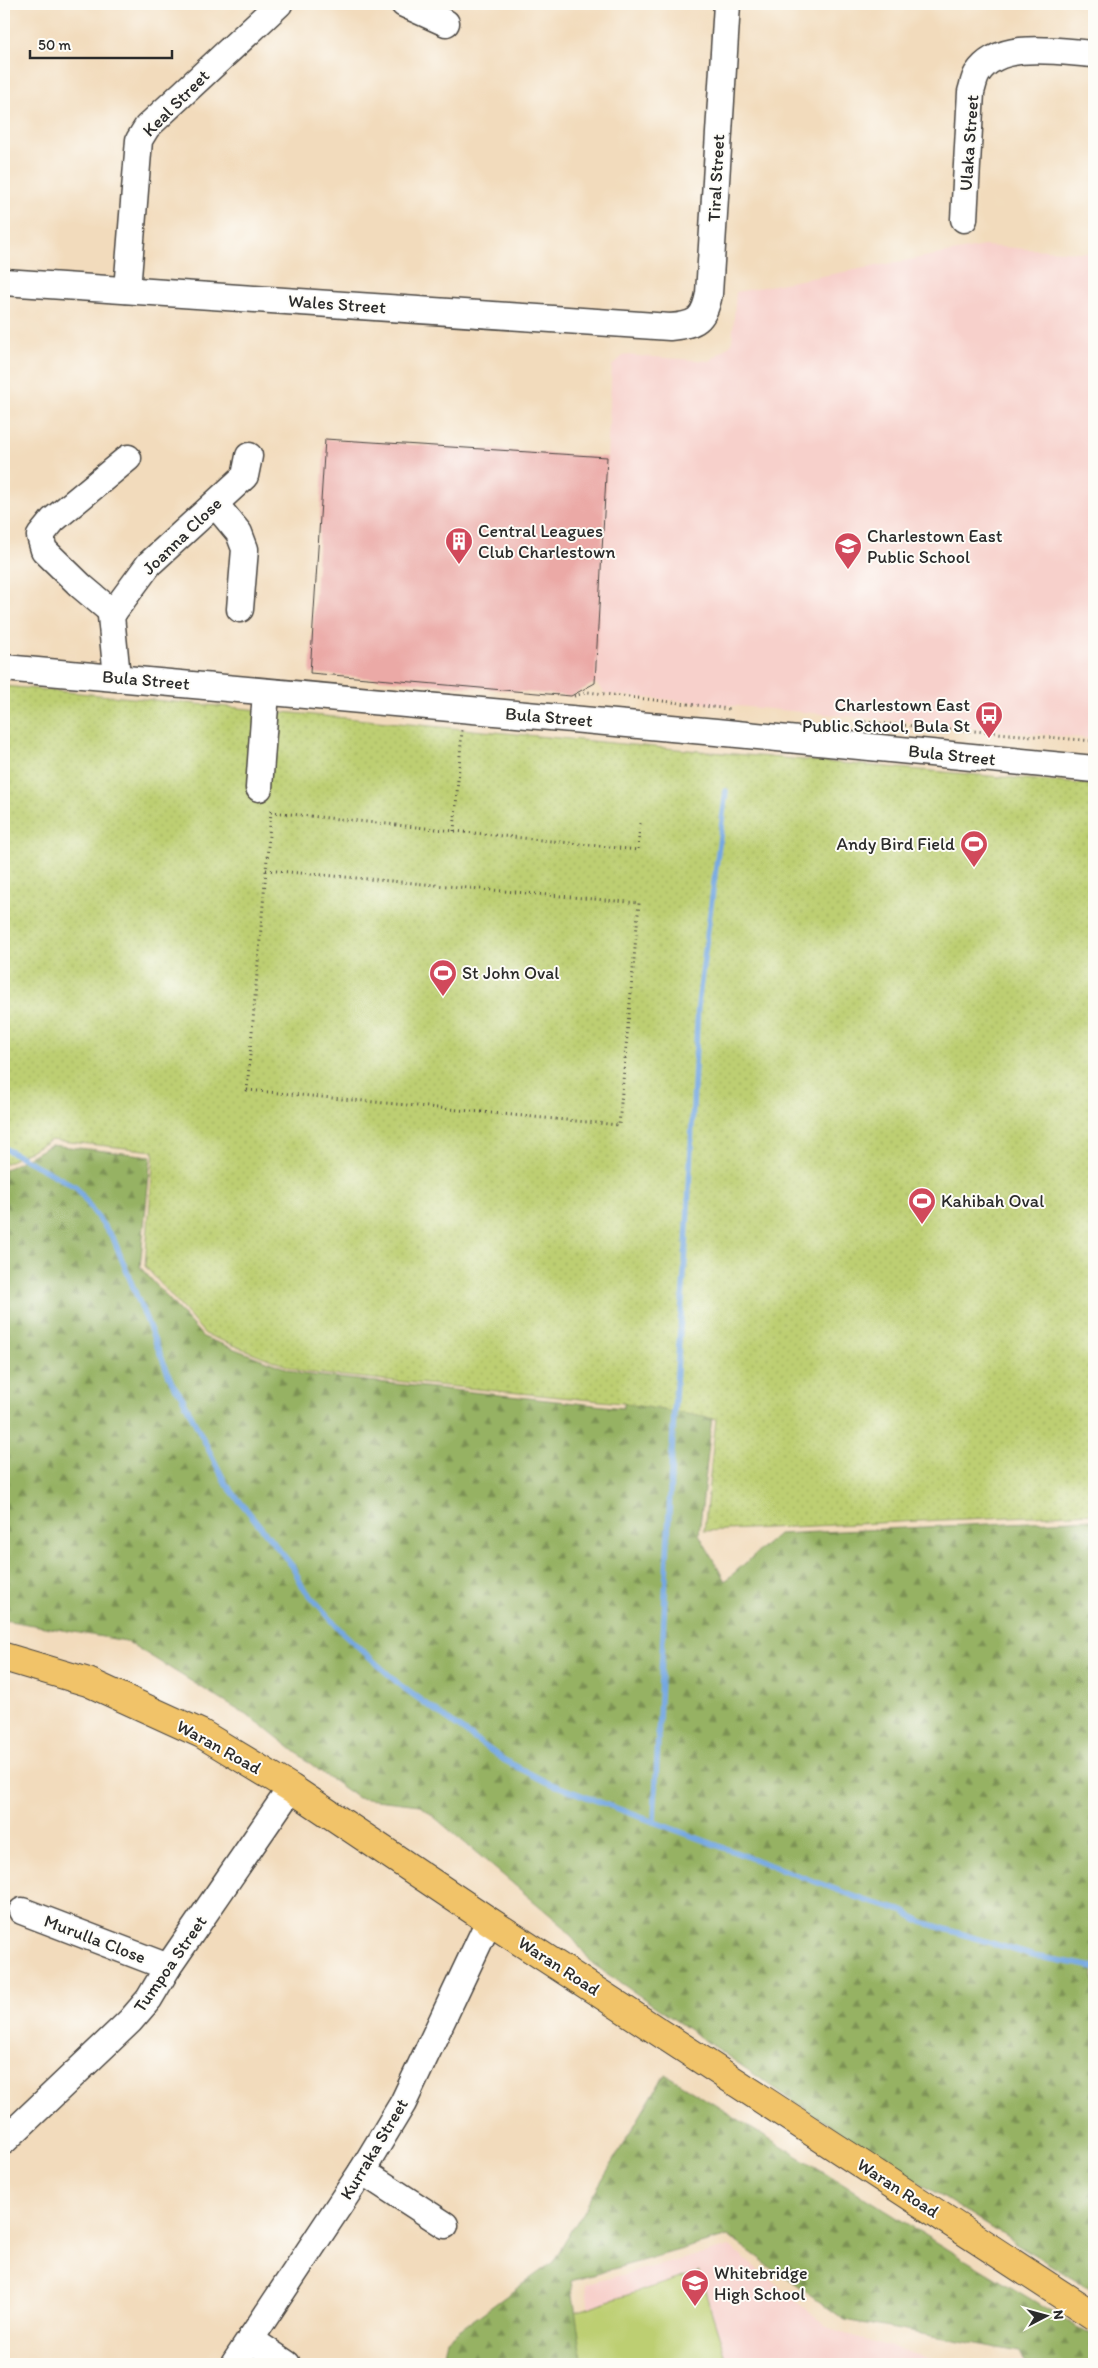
<svg xmlns="http://www.w3.org/2000/svg" width="1098" height="2368" viewBox="0 0 1098 2368" font-family="Itim,sans-serif">
  <style>
    .built { fill: #f7d0cb }
    .grass { fill: #bdcf72; stroke: #747d4e }
    .forest { fill: url(#forest-firs); stroke: #606e48 }
    .park { fill: url(#park-dots); stroke: #747d4e }
    .lines { fill: none; stroke-linecap: round; stroke-linejoin: round }
    .stream { stroke: #75a8e1; stroke-width: 5.5 }
    .building { fill: #eba9a6 }
    .minor-casing { stroke: #494541; stroke-width: 29 }
    .major-casing { stroke: #494541; stroke-width: 30 }
    .path { stroke: #494541; stroke-width: 3; stroke-dasharray: 1 4; stroke-linecap: butt }
    .minor { stroke: #fff; stroke-width: 26 }
    .major { stroke: #f1c369; stroke-width: 28 }
    .labels { text-anchor: middle; dominant-baseline: central; stroke-width: 4; stroke-linejoin: round; paint-order: stroke }
    .street-label { font-size: 18px; fill: #2b2b2b; stroke: #fdfcf7 }
    .poi-label { font-size: 18px; fill: #2b2b2b; stroke: #fdfcf7; text-anchor: start }
  </style>
  <defs>
    <pattern id="forest-firs" width="22" height="20" patternUnits="userSpaceOnUse" patternTransform="scale(1.25)"><rect width="22" height="20" fill="#96b264"/><path d="M5 1l3.5 6h-7zM16 11l3.5 6h-7z" fill="#7b9153"/></pattern>
    <pattern id="park-dots" width="8" height="8" patternUnits="userSpaceOnUse" patternTransform="scale(1.25)"><rect width="8" height="8" fill="#bdcf72"/><path d="M2 2h.1M6 6h.1" fill="none" stroke="#a3b263" stroke-width="1.8" stroke-linecap="round"/></pattern>
  </defs>
  <rect width="100%" height="100%" fill="#fdfcf7"/>
  <filter id="ink" filterUnits="userSpaceOnUse"><feTurbulence type="fractalNoise" baseFrequency=".02" numOctaves="2"/><feDisplacementMap in="SourceGraphic" scale="10" xChannelSelector="R" yChannelSelector="G"/><feConvolveMatrix kernelMatrix="1 2 1 2 8 2 1 2 1" color-interpolation-filters="sRGB"/></filter>
  <filter id="wash" filterUnits="userSpaceOnUse"><feTurbulence type="fractalNoise" baseFrequency=".0096" numOctaves="4" result="noise"/><feDisplacementMap in="SourceGraphic" scale="20" xChannelSelector="R" yChannelSelector="G"/><feGaussianBlur stdDeviation="1.12" result="paint"/><feColorMatrix in="noise" values="0 0 0 0 0 0 0 0 0 0 0 0 0 0 0 0 0 1.4 0 .05"/><feComposite in="paint" operator="in"/></filter>
  <g filter="url(#wash)">
    <rect width="100%" height="100%" fill="#f2dbbc"/>
    <!-- built -->
    <g class="built">
      <polygon points="984,246 1094,253 1094,739 606,694 595,683 612,366 624,355 710,361 732,343 736,292"/>
      <polygon points="730,2247 830,2329 935,2360 1025,2362 1026,2364 594,2364 586,2284"/>
    </g>
    <!-- grass -->
    <polygon class="grass" points="699,2272 728,2364 578,2364 562,2316"/>
    <!-- forest -->
    <g class="forest">
      <polygon points="51,1145 151,1156 140,1267 203,1337 301,1374 623,1408 669,1280 727,1281 699,1534 725,1581 778,1534 1094,1519 1094,2289 1086,2287 840,2133 593,1964 563,1926 420,1805 358,1798 325,1775 259,1723 126,1641 4,1620 4,1170"/>
      <polygon points="665,2074 959,2256 1094,2337 1094,2364 1026,2364 1020,2352 845,2320 728,2236 571,2281 583,2364 442,2364 447,2339 553,2262"/>
    </g>
    <!-- park -->
    <polygon class="park" points="4,686 665,748 1094,785 1094,1513 704,1531 716,1419 622,1403 302,1372 205,1334 145,1266 154,1151 51,1140 4,1164"/>
    <g class="lines">
      <!-- stream -->
      <g class="stream">
        <polyline points="4,1148 76,1187 114,1240 172,1383 182,1397 226,1484 293,1567 302,1586 341,1631 401,1686 504,1760 546,1782 867,1901 903,1911 922,1922 1034,1956 1094,1967"/>
        <polyline points="654,1821 674,1412 686,1248 698,1005 726,791"/>
      </g>
    </g>
    <g id="blocks">
      <!-- building -->
      <polygon class="building" points="325,439 607,457 595,683 571,696 310,673"/>
    </g>
  </g>
  <g filter="url(#ink)">
    <use href="#blocks" fill-opacity="0" stroke="#494541" stroke-width="1"/>
    <g class="lines">
      <!-- minor casing -->
      <g class="minor-casing">
        <g id="minor">
          <polyline points="404,4 446,23"/>
          <path d="M964,219L971,92C973,86 974,79 977,74C999,39 1060,52 1094,54"/>
          <path d="M4,282L670,327C696,325 704,320 709,294L727,4"/>
          <polyline points="127,290 139,140 147,127 279,4"/>
          <polyline points="215,504 239,533 245,549 240,609"/>
          <polyline points="113,613 81,586 44,550 40,536 53,520 128,458"/>
          <polyline points="4,668 716,732 1094,769"/>
          <polyline points="117,677 111,616 115,610 149,564 245,476 249,456"/>
          <polyline points="259,788 266,692"/>
          <polyline points="22,1911 168,1967"/>
          <polyline points="4,2141 130,2021 149,1999 168,1967 291,1788"/>
          <polyline points="362,2171 445,2225"/>
          <polyline points="250,2339 287,2364"/>
          <polyline points="234,2364 362,2171 403,2103 489,1921"/>
        </g>
      </g>
      <!-- major casing -->
      <g class="major-casing">
        <polyline id="major" points="4,1657 88,1682 202,1734 291,1788 489,1921 1094,2316"/>
      </g>
      <!-- path -->
      <g class="path">
        <polyline points="574,696 588,692 729,709"/>
        <polyline points="865,722 1094,741"/>
        <polyline points="454,831 462,730"/>
        <polyline points="266,870 639,903 619,1125 247,1090 271,812 638,850 640,823"/>
      </g>
      <!-- minor -->
      <use href="#minor" class="minor"/>
      <!-- major -->
      <use href="#major" class="major"/>
    </g>
  </g>
  <!-- icons -->
  <defs>
    <g id="building-pin" transform="scale(1.4375)"><path d="M0 17L-7.5 6A9.5 9.5 0 1 1 7.5 6Z" fill="#d1495b" stroke="#fdfcf7"/><path d="M-4-6H4V6H1V3H-1V6H-4ZM-2.5-4.3h1.7v1.8h-1.7ZM.8-4.3h1.7v1.8H.8ZM-2.5-1h1.7V.8h-1.7ZM.8-1h1.7V.8H.8Z" fill="#fff"/></g>
    <g id="school-pin" transform="scale(1.4375)"><path d="M0 17L-7.5 6A9.5 9.5 0 1 1 7.5 6Z" fill="#d1495b" stroke="#fdfcf7"/><path d="M0-5L7-2L0 1L-7-2ZM-4 1L0 2.5L4 1V4Q0 6-4 4Z" fill="#fff"/></g>
    <g id="bus-pin" transform="scale(1.4375)"><path d="M0 17L-7.5 6A9.5 9.5 0 1 1 7.5 6Z" fill="#d1495b" stroke="#fdfcf7"/><path d="M-5-6H5V4H4V6H2V4H-2V6H-4V4H-5ZM-3.5-4V0h7V-4ZM-3.5 1.2v1.5H-2V1.2ZM2 1.2v1.5H3.5V1.2Z" fill="#fff"/></g>
    <g id="stadium-pin" transform="scale(1.4375)"><path d="M0 17L-7.5 6A9.5 9.5 0 1 1 7.5 6Z" fill="#d1495b" stroke="#fdfcf7"/><path d="M0-5a6.5 5 0 1 0 0 10a6.5 5 0 1 0 0-10ZM-3.5-1.8h7v3.6h-7Z" fill="#fff"/></g>
  </defs>
  <g fill-rule="evenodd">
    <use href="#building-pin" x="459" y="541"/>
    <use href="#school-pin" x="848" y="546"/>
    <use href="#bus-pin" x="989" y="715"/>
    <use href="#stadium-pin" x="974" y="844"/>
    <use href="#stadium-pin" x="443" y="973"/>
    <use href="#stadium-pin" x="922" y="1201"/>
    <use href="#school-pin" x="695" y="2283"/>
  </g>
  <g class="labels">
    <!-- street labels -->
    <g class="street-label">
      <text transform="translate(176 103) rotate(-45)">Keal Street</text>
      <text transform="translate(969 143) rotate(-86)">Ulaka Street</text>
      <text transform="translate(716 178) rotate(-87)">Tiral Street</text>
      <text transform="translate(337 304) rotate(4)">Wales Street</text>
      <text transform="translate(182 536) rotate(-44)">Joanna Close</text>
      <text transform="translate(146 680) rotate(5)">Bula Street</text>
      <text transform="translate(549 717) rotate(5)">Bula Street</text>
      <text transform="translate(952 755) rotate(6)">Bula Street</text>
      <text transform="translate(219 1747) rotate(29)">Waran Road</text>
      <text transform="translate(95 1939) rotate(21)">Murulla Close</text>
      <text transform="translate(170 1964) rotate(-55)">Tumpoa Street</text>
      <text transform="translate(559 1966) rotate(33)">Waran Road</text>
      <text transform="translate(374 2149) rotate(-59)">Kurraka Street</text>
      <text transform="translate(898 2188) rotate(33)">Waran Road</text>
    </g>
    <!-- poi labels -->
    <g class="poi-label">
      <text x="478" y="531">Central Leagues<tspan x="478" dy="21">Club Charlestown</tspan></text>
      <text x="867" y="536">Charlestown East<tspan x="867" dy="21">Public School</tspan></text>
      <text x="970" y="705" text-anchor="end">Charlestown East<tspan x="970" dy="21">Public School, Bula St</tspan></text>
      <text x="955" y="844" text-anchor="end">Andy Bird Field</text>
      <text x="462" y="973">St John Oval</text>
      <text x="941" y="1201">Kahibah Oval</text>
      <text x="714" y="2273">Whitebridge<tspan x="714" dy="21">High School</tspan></text>
    </g>
  </g>
  <!-- margin -->
  <rect width="1098" height="2368" fill="none" stroke="#fdfcf7" stroke-width="20"/>
  <!-- north arrow -->
  <g transform="translate(1046 2316) rotate(84)" stroke="#fdfcf7" stroke-width="4" paint-order="stroke">
  <path d="M0-4L9 19L0 12L-9 19Z" fill="#2b2b2b"/>
  <text y="-8" font-size="14" font-weight="bold" text-anchor="middle" fill="#2b2b2b">N</text>
  </g>
  <!-- scale -->
  <path d="M30 50v8h142v-8" fill="none" stroke="#2b2b2b" stroke-width="2.5"/>
  <text x="38" y="50" font-size="15" fill="#2b2b2b" stroke="#fdfcf7" stroke-width="4" paint-order="stroke">50 m</text>
</svg>
